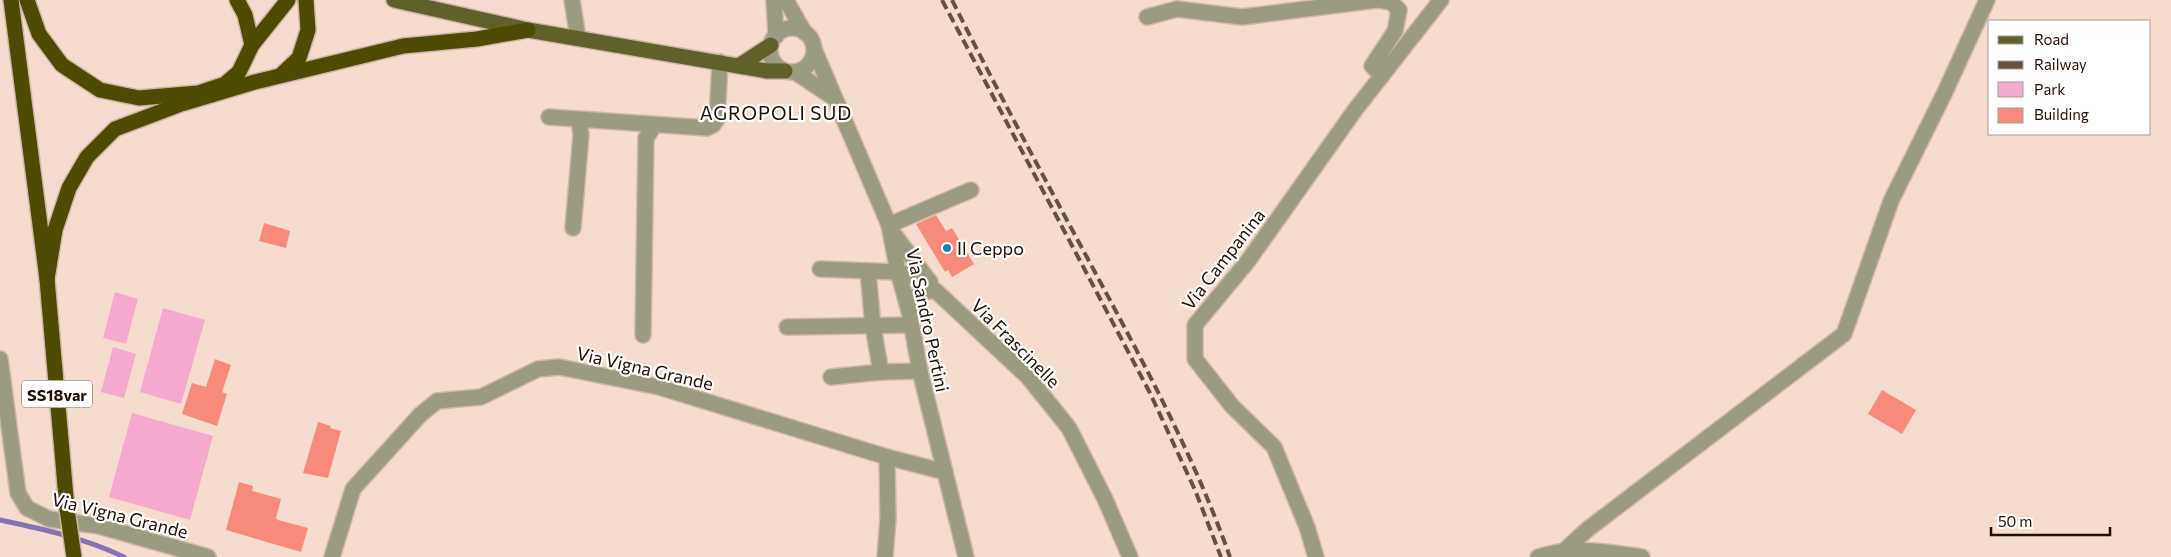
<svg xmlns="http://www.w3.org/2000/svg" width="2171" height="557" viewBox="0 0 2171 557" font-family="Commissioner,sans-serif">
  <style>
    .green { fill: #f6a9cf }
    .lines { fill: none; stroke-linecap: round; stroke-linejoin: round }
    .stream { stroke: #8373b3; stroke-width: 5 }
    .building { fill: #f78a7b }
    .minor-casing { stroke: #d0b7a9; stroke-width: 18 }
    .major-casing { stroke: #d0b7a9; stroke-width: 18 }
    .highway-casing { stroke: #d0b7a9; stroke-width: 18 }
    .minor { stroke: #9a9b80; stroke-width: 15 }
    .major { stroke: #60602b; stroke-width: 15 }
    .highway { stroke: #4c4b00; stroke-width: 15 }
    .rail { stroke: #674f44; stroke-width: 4; stroke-dasharray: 10 5; stroke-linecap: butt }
    .highway-bridge-casing { stroke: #d0b7a9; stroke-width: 18; stroke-linecap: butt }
    .highway-bridge { stroke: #4c4b00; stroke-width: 15 }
    .poi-dot { fill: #1b87ae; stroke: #fff; stroke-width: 2 }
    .labels { text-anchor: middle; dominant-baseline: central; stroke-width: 4.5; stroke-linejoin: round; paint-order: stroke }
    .shield { fill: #fff; stroke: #65564f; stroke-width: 1 }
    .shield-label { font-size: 16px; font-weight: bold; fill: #230d03 }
    .poi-label { font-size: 18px; fill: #230d03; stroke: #fff; text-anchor: start }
    .street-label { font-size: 18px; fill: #230d03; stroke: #fff }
    .neighbourhood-label { font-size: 19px; letter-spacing: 1px; fill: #230d03; stroke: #fff }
  </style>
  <rect width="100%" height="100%" fill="#f6dcce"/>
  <!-- green -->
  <g class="green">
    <polygon points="115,292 138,299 126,344 103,338"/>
    <polygon points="163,308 205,320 181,404 140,392"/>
    <polygon points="113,347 136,354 124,398 101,392"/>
    <polygon points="132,413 213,436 190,520 109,497"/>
  </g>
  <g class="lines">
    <!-- stream -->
    <path class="stream" d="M0,520C42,529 85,538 124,557"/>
  </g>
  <!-- building -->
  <g class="building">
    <polygon points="936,215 946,231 952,228 974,264 952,277 948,270 945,272 916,224"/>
    <polygon points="264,223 290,231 286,248 259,241"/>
    <polygon points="215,359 231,365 222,392 227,394 217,426 182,414 192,383 206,387"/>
    <polygon points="1882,390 1916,410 1902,434 1868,414"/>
    <polygon points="318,422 331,426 330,428 341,431 328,478 303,473"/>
    <polygon points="239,482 253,486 252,491 281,499 276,518 278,520 308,528 301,552 226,530"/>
  </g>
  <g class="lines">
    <!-- minor casing -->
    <g class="minor-casing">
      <g id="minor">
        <polyline points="572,0 578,38"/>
        <polyline points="774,0 776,36"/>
        <polyline points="786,0 804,32"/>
        <polyline points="1379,0 1391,2 1399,10 1395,31 1372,66 1382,76"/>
        <polyline points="1147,17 1177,9 1242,17 1377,0"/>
        <circle cx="792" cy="50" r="22"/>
        <polyline points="814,49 889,225 898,272 909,311 920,371 966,557"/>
        <polyline points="795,72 834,98"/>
        <polyline points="549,117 707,128 713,125 717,119 720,62"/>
        <polyline points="889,225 971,190"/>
        <polyline points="573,228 581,135 579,120"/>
        <polyline points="893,233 930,282"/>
        <polyline points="820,269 898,272 919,278 937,292 1028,377 1069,428 1105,499 1130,557"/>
        <polyline points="868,271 873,327 881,372"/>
        <polyline points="909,311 913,298 921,292 930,291"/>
        <polyline points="787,327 911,325"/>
        <polyline points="643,335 646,138 654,126"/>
        <polyline points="0,359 18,493 27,508 49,519 99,526 208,557"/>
        <polyline points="831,377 881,372 920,371"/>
        <polyline points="1566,549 1588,529 1844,334 1891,201 1945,92 1987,0"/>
        <polyline points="332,557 353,489 420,415 437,401 481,397 538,369 559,367 659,387 887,457 945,472"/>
        <polyline points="885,557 888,518 887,457"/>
        <polyline points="1316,557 1307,527 1274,447 1232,406 1195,359 1195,325 1248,261 1355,110 1441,0"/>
        <path d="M1538,557C1574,545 1606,552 1642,557"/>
      </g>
    </g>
    <!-- major casing -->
    <g class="major-casing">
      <g id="major">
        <polyline points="394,0 528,30 767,71 785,71"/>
        <polyline points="740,65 771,45"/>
      </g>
    </g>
    <!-- highway casing -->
    <g class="highway-casing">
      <g id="highway">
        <polyline points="11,0 47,279 67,509"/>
        <polyline points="27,0 39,34 62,65 100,90 139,98 198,93 225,84 239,72 252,45 288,0"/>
        <polyline points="237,0 245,15 252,45"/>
        <polyline points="281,75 299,58 308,30 306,0"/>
        <polyline points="47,279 55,230 69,188 87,157 115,129 181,104 255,82 403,46 477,39 528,30"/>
      </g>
    </g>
    <!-- minor -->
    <use href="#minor" class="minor"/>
    <!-- major -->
    <use href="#major" class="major"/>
    <!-- highway -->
    <use href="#highway" class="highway"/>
    <!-- rail -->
    <g class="rail">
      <polyline points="942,0 1150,393 1195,490 1221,557"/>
      <path d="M952,0C996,88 1042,174 1089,261C1141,358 1193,453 1230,557"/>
    </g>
    <!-- highway-bridge casing -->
    <g class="highway-bridge-casing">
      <polyline id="highway-bridge" points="67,509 74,557"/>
    </g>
    <!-- highway-bridge -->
    <use href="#highway-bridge" class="highway-bridge"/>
  </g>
  <!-- markers -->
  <circle class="poi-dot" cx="947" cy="248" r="5"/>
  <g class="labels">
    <!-- shield labels -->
    <rect class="shield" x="22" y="380.5" width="70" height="27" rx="4"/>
    <g class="shield-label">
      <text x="57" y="394">SS18var</text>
    </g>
    <!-- poi labels -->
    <g class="poi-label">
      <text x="957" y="248">Il Ceppo</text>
    </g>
    <!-- street labels -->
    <g class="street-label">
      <text transform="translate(1223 259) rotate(-52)">Via Campanina</text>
      <text transform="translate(928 320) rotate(78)">Via Sandro Pertini</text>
      <text transform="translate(1016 343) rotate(45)">Via Frascinelle</text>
      <text transform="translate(645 368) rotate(13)">Via Vigna Grande</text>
      <text transform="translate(120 515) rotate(14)">Via Vigna Grande</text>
    </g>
    <!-- neighbourhood labels -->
    <g class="neighbourhood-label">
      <text x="776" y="112">AGROPOLI SUD</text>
    </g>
  </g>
  <!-- legend -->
  <rect x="1988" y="20" width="162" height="115" fill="#ffffff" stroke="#a79e9a"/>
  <rect x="1998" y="36" width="25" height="8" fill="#60602b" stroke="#a79e9a"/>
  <text x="2034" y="45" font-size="15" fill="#230d03">Road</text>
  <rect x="1998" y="61" width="25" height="8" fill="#674f44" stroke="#a79e9a"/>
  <text x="2034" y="70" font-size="15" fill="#230d03">Railway</text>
  <rect x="1998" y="82" width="25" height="15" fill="#f6a9cf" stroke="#a79e9a"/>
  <text x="2034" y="95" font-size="15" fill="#230d03">Park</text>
  <rect x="1998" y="108" width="25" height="15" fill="#f78a7b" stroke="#a79e9a"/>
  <text x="2034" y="120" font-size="15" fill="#230d03">Building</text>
  <!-- scale -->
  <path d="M1991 527v8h119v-8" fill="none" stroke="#230d03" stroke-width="2.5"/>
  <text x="1998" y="527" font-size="15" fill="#230d03" stroke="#ffffff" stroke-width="4" paint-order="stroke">50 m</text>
</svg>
